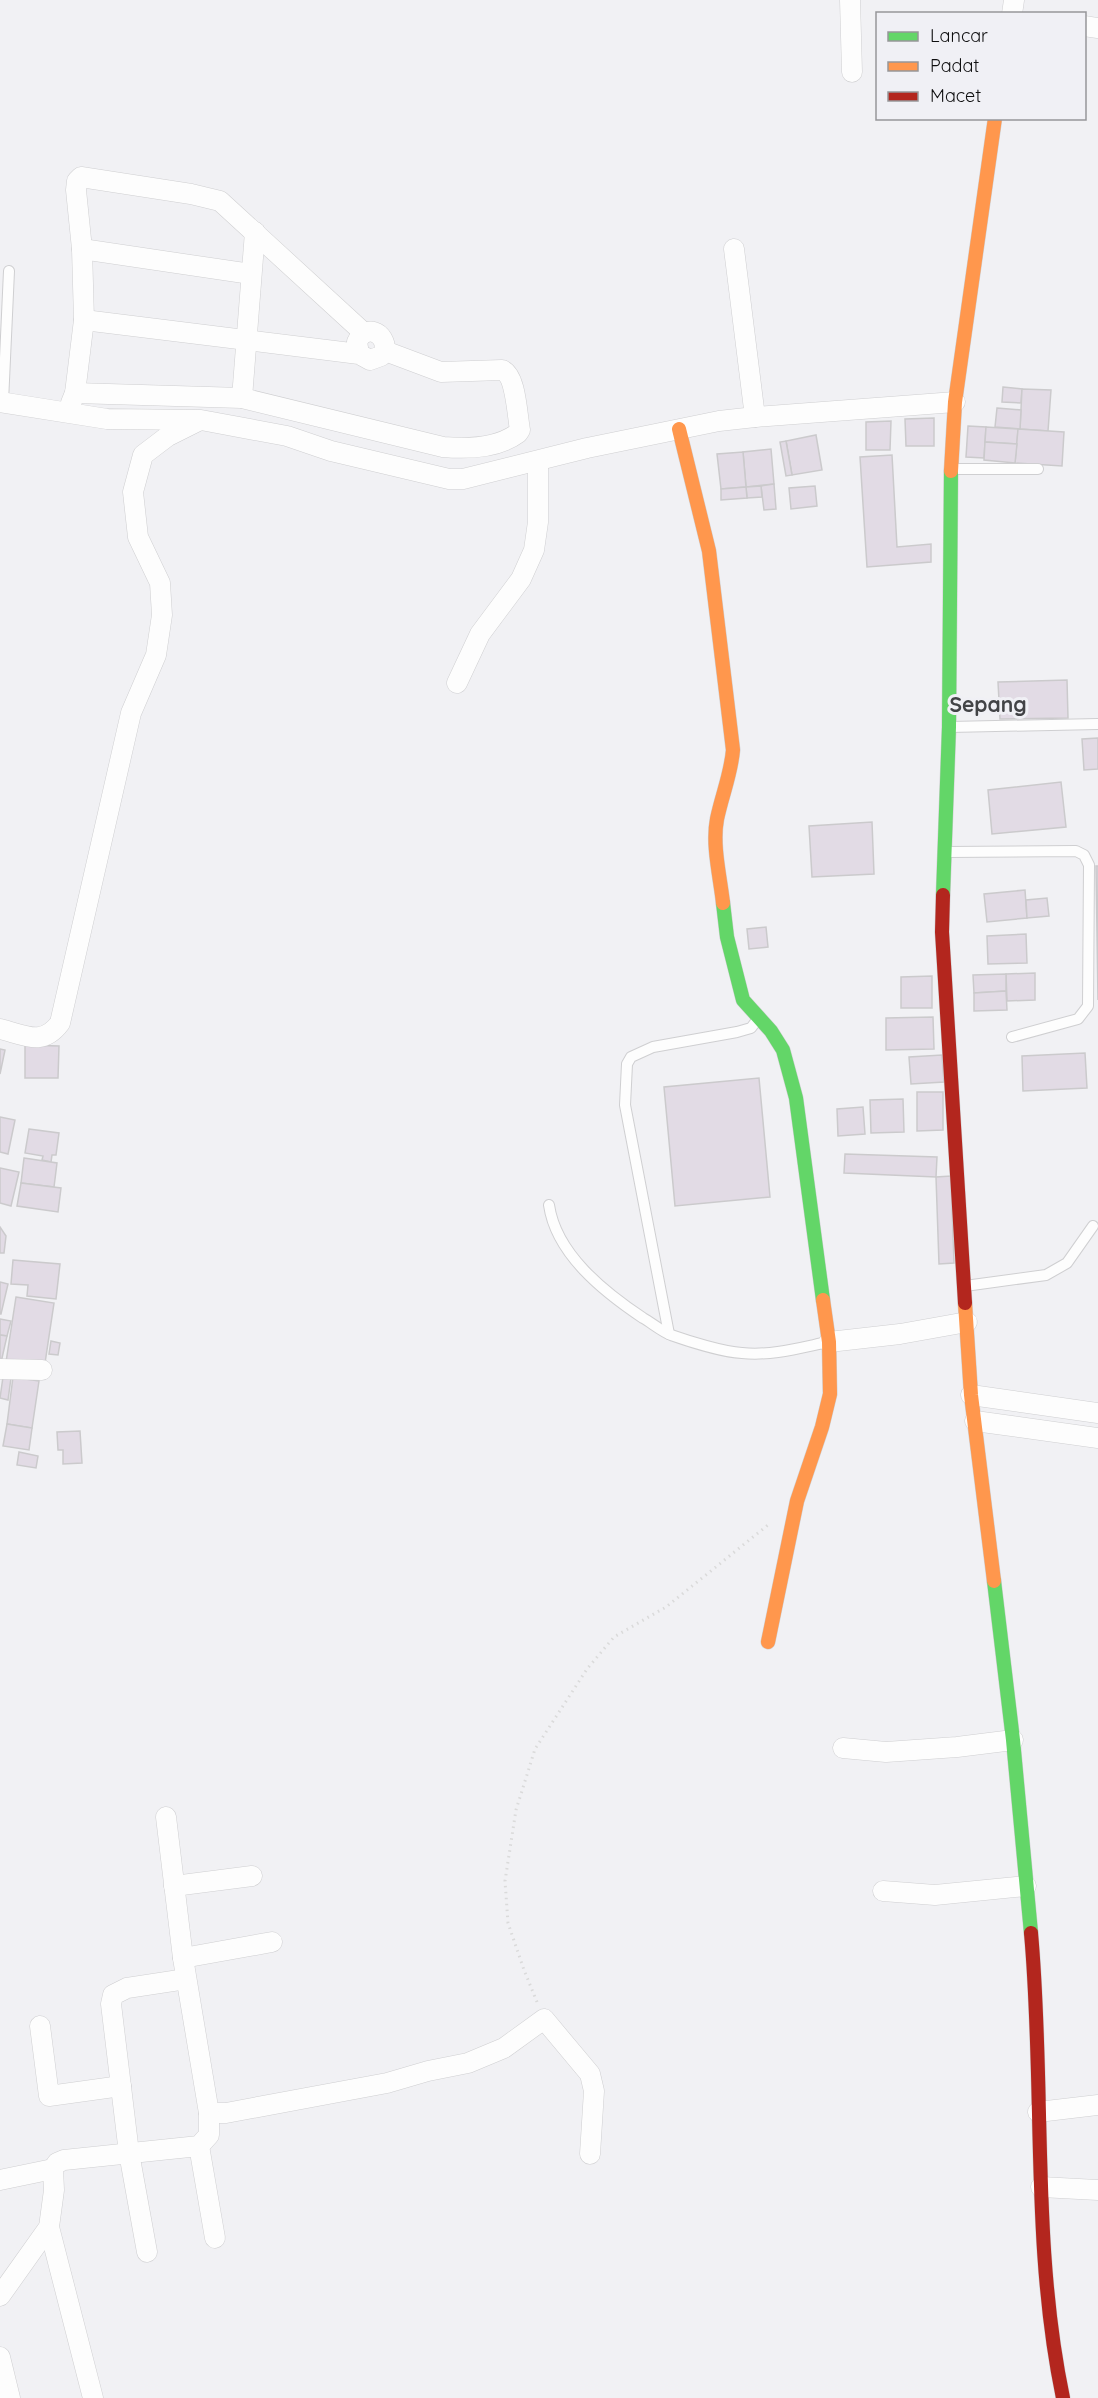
<svg xmlns="http://www.w3.org/2000/svg" width="1098" height="2398" viewBox="0 0 1098 2398" font-family="Quicksand,sans-serif">
  <style>
    .building { fill: #e2dbe5; stroke: #cbcacc; stroke-width: 1.5 }
    .lines { fill: none; stroke-linecap: round; stroke-linejoin: round }
    .lane-casing { stroke: #cfcfd1; stroke-width: 12 }
    .street-casing { stroke: #cfcfd1; stroke-width: 21 }
    .fast-casing { stroke: #cfcfd1; stroke-width: 15 }
    .slow-casing { stroke: #cfcfd1; stroke-width: 15 }
    .jam-casing { stroke: #cfcfd1; stroke-width: 15 }
    .path { stroke: #dadada; stroke-width: 3; stroke-dasharray: 1.5 4.5; stroke-linecap: butt }
    .lane { stroke: #fdfdfd; stroke-width: 10 }
    .street { stroke: #fdfdfd; stroke-width: 20 }
    .fast { stroke: #63d668; stroke-width: 14 }
    .slow { stroke: #ff974d; stroke-width: 14 }
    .jam { stroke: #b3261e; stroke-width: 14 }
    .labels { text-anchor: middle; dominant-baseline: central; stroke-width: 6; stroke-linejoin: round; paint-order: stroke }
    .quarter-label { font-size: 21px; font-weight: bold; fill: #424346; stroke: #f0f0f5 }
  </style>
  <rect width="100%" height="100%" fill="#f1f1f4"/>
  <!-- building -->
  <g class="building">
    <polygon points="1003,387 1022,389 1021,403 1002,402"/>
    <polygon points="1022,389 1051,390 1048,431 1020,429"/>
    <polygon points="997,408 1021,410 1020,429 995,427"/>
    <polygon points="934,418 934,446 906,446 905,419"/>
    <polygon points="891,421 890,450 866,450 866,422"/>
    <polygon points="968,426 986,427 984,458 966,457"/>
    <polygon points="986,427 1018,429 1017,444 985,442"/>
    <polygon points="1018,429 1064,432 1062,466 1015,463"/>
    <polygon points="816,435 822,470 792,475 786,441"/>
    <polygon points="786,441 792,475 786,476 780,442"/>
    <polygon points="985,442 1017,444 1015,463 984,460"/>
    <polygon points="771,449 774,484 746,487 743,452"/>
    <polygon points="743,452 746,487 721,489 717,454"/>
    <polygon points="892,455 897,547 931,544 931,562 867,567 860,457"/>
    <polygon points="774,484 776,509 764,510 761,486"/>
    <polygon points="761,486 762,497 747,498 746,487"/>
    <polygon points="815,486 817,506 791,509 789,488"/>
    <polygon points="746,487 747,498 721,500 721,489"/>
    <polygon points="1067,680 1068,718 1000,719 998,682"/>
    <polygon points="1098,738 1098,769 1084,770 1082,739"/>
    <polygon points="1061,782 1066,827 992,834 988,790"/>
    <polygon points="872,822 874,874 812,877 809,826"/>
    <polygon points="1096,866 1098,866 1098,1000"/>
    <polygon points="1025,890 1027,918 987,922 984,894"/>
    <polygon points="1047,898 1049,916 1027,918 1026,900"/>
    <polygon points="766,927 768,947 749,949 747,929"/>
    <polygon points="1026,934 1027,963 988,964 987,936"/>
    <polygon points="1035,973 1035,1000 1007,1001 1006,974"/>
    <polygon points="1006,974 1006,991 974,993 973,975"/>
    <polygon points="932,976 932,1008 901,1008 901,977"/>
    <polygon points="1006,991 1007,1010 974,1011 974,993"/>
    <polygon points="933,1017 934,1049 886,1050 886,1018"/>
    <polygon points="25,1045 59,1046 58,1078 25,1078"/>
    <polygon points="0,1049 5,1050 0,1074"/>
    <polygon points="1085,1053 1087,1088 1023,1091 1022,1056"/>
    <polygon points="942,1055 944,1082 911,1084 909,1057"/>
    <polygon points="759,1078 770,1197 675,1206 664,1087"/>
    <polygon points="917,1092 943,1092 943,1130 917,1131"/>
    <polygon points="903,1099 904,1132 871,1133 870,1100"/>
    <polygon points="863,1107 865,1134 838,1136 837,1109"/>
    <polygon points="0,1117 15,1120 8,1154 0,1152"/>
    <polygon points="29,1129 59,1133 56,1155 52,1155 51,1162 42,1160 43,1156 25,1153"/>
    <polygon points="845,1154 937,1157 936,1177 844,1173"/>
    <polygon points="24,1158 57,1163 54,1187 21,1183"/>
    <polygon points="0,1168 19,1172 11,1206 0,1203"/>
    <polygon points="951,1176 954,1263 939,1264 936,1177"/>
    <polygon points="21,1183 61,1188 58,1212 17,1206"/>
    <polygon points="0,1227 6,1236 4,1253 0,1253"/>
    <polygon points="13,1260 60,1264 56,1299 27,1296 28,1285 11,1284"/>
    <polygon points="0,1282 8,1284 1,1314 0,1314"/>
    <polygon points="16,1297 54,1303 45,1363 6,1362"/>
    <polygon points="0,1319 11,1321 7,1336 0,1335"/>
    <polygon points="0,1335 7,1336 0,1367"/>
    <polygon points="51,1341 60,1343 58,1355 49,1354"/>
    <polygon points="3,1377 11,1378 8,1400 0,1398"/>
    <polygon points="13,1377 39,1381 32,1428 7,1424"/>
    <polygon points="7,1424 32,1428 29,1450 3,1446"/>
    <polygon points="80,1431 82,1463 63,1464 63,1450 58,1450 57,1432"/>
    <polygon points="19,1452 38,1456 36,1468 17,1465"/>
  </g>
  <g class="lines">
    <!-- lane casing -->
    <g class="lane-casing">
      <g id="lane">
        <polyline points="3,402 9,271"/>
        <polyline points="952,469 1038,469"/>
        <polyline points="950,727 1098,724"/>
        <polyline points="947,852 1076,851 1084,855 1089,865 1088,1006 1078,1019 1012,1037"/>
        <path d="M549,1205C556,1254 604,1292 643,1318C652,1323 661,1331 671,1335C688,1341 723,1352 742,1353C771,1356 799,1348 828,1342"/>
        <polyline points="965,1286 1046,1275 1067,1263 1093,1226"/>
        <polyline points="669,1334 625,1105 627,1064 631,1057 653,1047 737,1032 751,1028 757,1020"/>
      </g>
    </g>
    <!-- street casing -->
    <g class="street-casing">
      <g id="street">
        <polyline points="850,0 852,72"/>
        <polyline points="1012,14 1014,0"/>
        <polyline points="1084,26 1098,28"/>
        <polyline points="82,249 251,274"/>
        <polyline points="734,249 755,417"/>
        <path d="M84,320L359,354L370,360L381,356L385,351C386,331 365,324 357,342L359,354"/>
        <path d="M75,393L242,398L443,447C466,449 498,448 518,433L520,430C517,414 516,375 502,370L441,372L385,351"/>
        <polyline points="242,398 255,232"/>
        <polyline points="0,402 107,419 201,420 287,436 331,451 449,479 463,479 587,448 719,421 755,417 955,402"/>
        <polyline points="71,403 75,393 84,320 82,249 76,190 77,181 81,177 191,194 220,201 364,333"/>
        <polyline points="457,683 480,634 521,579 534,550 538,522 538,461"/>
        <path d="M0,1029C25,1035 42,1047 60,1023L131,713L156,655L162,615L160,583L138,537L133,492L143,455L168,436L198,421"/>
        <polyline points="829,1342 900,1334 967,1322"/>
        <polyline points="0,1369 42,1370"/>
        <polyline points="971,1395 1098,1413"/>
        <polyline points="975,1421 1098,1438"/>
        <polyline points="843,1748 886,1752 957,1747 1013,1740"/>
        <polyline points="166,1817 183,1958 209,2113 226,2113 387,2083 428,2071 468,2063 504,2048 544,2019 590,2074 594,2091 590,2154"/>
        <polyline points="174,1886 252,1876"/>
        <polyline points="883,1891 935,1895 1026,1886"/>
        <polyline points="183,1958 272,1942"/>
        <polyline points="40,2026 49,2096 121,2086"/>
        <polyline points="1038,2112 1098,2105"/>
        <polyline points="199,2146 215,2238"/>
        <polyline points="0,2180 53,2169"/>
        <polyline points="1041,2187 1098,2190"/>
        <polyline points="49,2227 93,2398"/>
        <polyline points="147,2252 129,2153 111,2004 113,1995 127,1988 186,1979"/>
        <polyline points="0,2296 49,2227 54,2190 53,2169 57,2163 64,2160 199,2146 209,2135 209,2113"/>
        <polyline points="0,2357 10,2398"/>
      </g>
    </g>
    <!-- fast casing -->
    <g class="fast-casing">
      <g id="fast">
        <polyline points="943,895 949,727 951,471"/>
        <polyline points="723,903 727,937 743,1000 771,1031 783,1050 796,1098 823,1300"/>
        <polyline points="994,1581 1013,1740 1031,1933"/>
      </g>
    </g>
    <!-- slow casing -->
    <g class="slow-casing">
      <g id="slow">
        <path d="M679,429L709,551L733,750C731,774 722,795 717,819C712,845 720,876 723,903"/>
        <polyline points="951,471 955,402 995,118"/>
        <polyline points="965,1303 971,1395 994,1581"/>
        <polyline points="768,1642 797,1501 822,1427 830,1394 829,1342 823,1300"/>
      </g>
    </g>
    <!-- jam casing -->
    <g class="jam-casing">
      <g id="jam">
        <polyline points="943,895 942,932 965,1303"/>
        <path d="M1031,1933C1045,2087 1031,2245 1063,2398"/>
      </g>
    </g>
    <!-- path -->
    <polyline class="path" points="537,2002 524,1970 508,1923 505,1881 516,1810 535,1749 587,1669 614,1637 666,1607 768,1525"/>
    <!-- lane -->
    <use href="#lane" class="lane"/>
    <!-- street -->
    <use href="#street" class="street"/>
    <!-- fast -->
    <use href="#fast" class="fast"/>
    <!-- slow -->
    <use href="#slow" class="slow"/>
    <!-- jam -->
    <use href="#jam" class="jam"/>
  </g>
  <g class="labels">
    <!-- quarter labels -->
    <g class="quarter-label">
      <text x="988" y="704">Sepang</text>
    </g>
  </g>
  <!-- legend -->
  <rect x="876" y="12" width="210" height="108" fill="#f0f0f5" stroke="#969699" stroke-width="1.5"/>
  <rect x="888" y="32" width="30" height="9" fill="#63d668" stroke="#969699" stroke-width="1.5"/>
  <text x="930" y="42" font-size="18" fill="#0f0f10">Lancar</text>
  <rect x="888" y="62" width="30" height="9" fill="#ff974d" stroke="#969699" stroke-width="1.5"/>
  <text x="930" y="72" font-size="18" fill="#0f0f10">Padat</text>
  <rect x="888" y="92" width="30" height="9" fill="#b3261e" stroke="#969699" stroke-width="1.5"/>
  <text x="930" y="102" font-size="18" fill="#0f0f10">Macet</text>
</svg>
